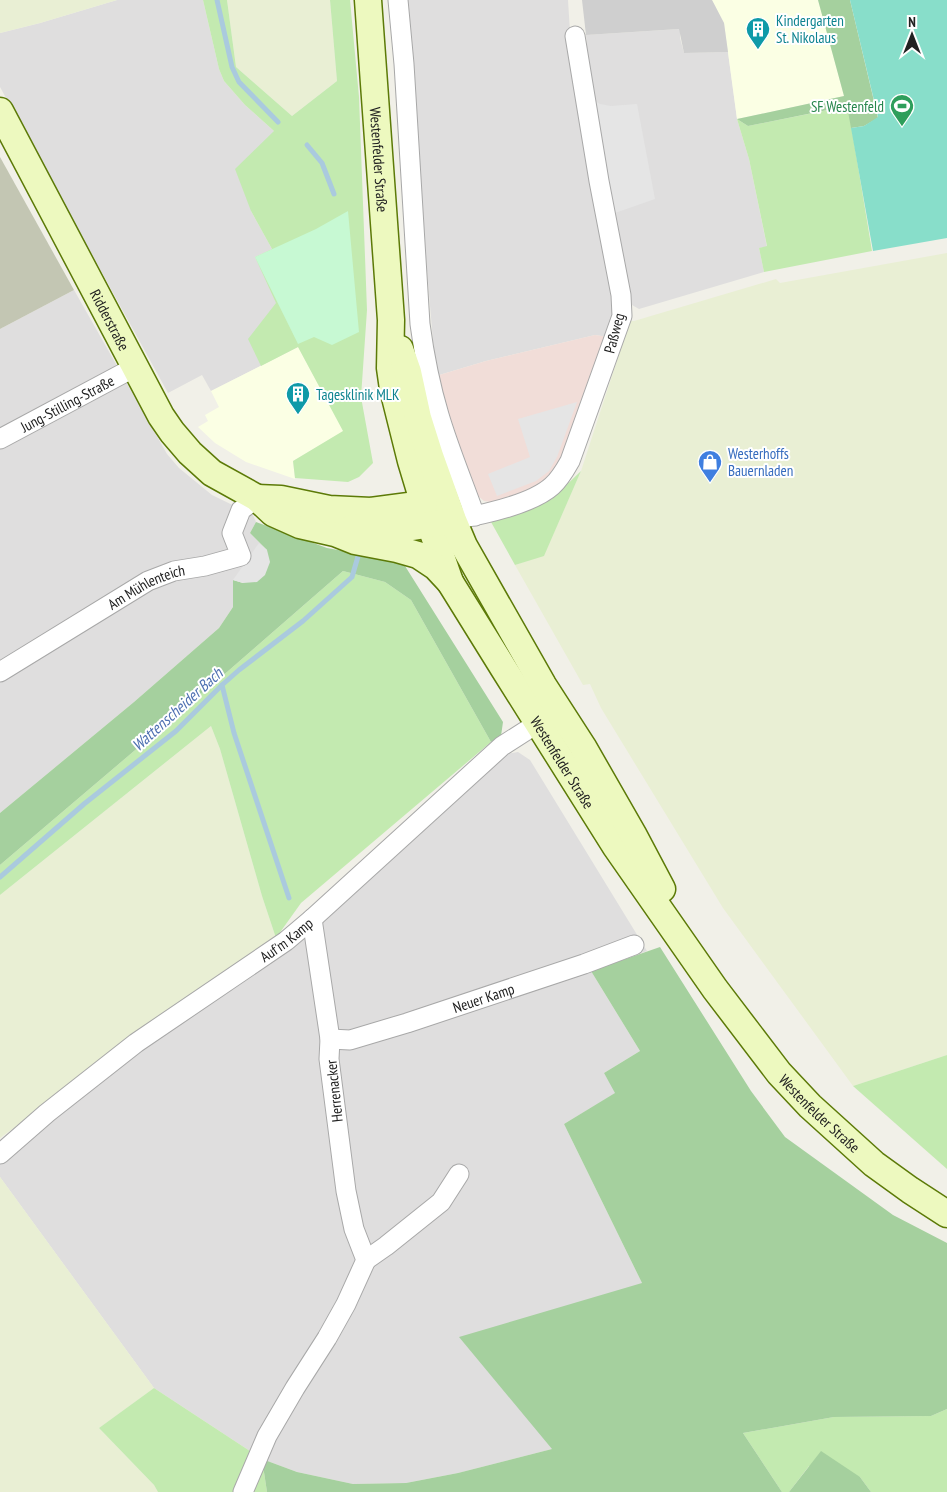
<svg xmlns="http://www.w3.org/2000/svg" width="947" height="1492" viewBox="0 0 947 1492" font-family="'PT Sans Narrow',sans-serif">
  <style>
    .residential { fill: #dfdede }
    .commercial { fill: #f1ddd8 }
    .education { fill: #fbffe4 }
    .religious { fill: #cfcfcf }
    .construction { fill: #c3c6b3 }
    .farmland { fill: #e9efd4 }
    .grass { fill: #c3eab0 }
    .forest { fill: #a5d09e }
    .park { fill: #c7f9d3 }
    .pitch { fill: #88deca }
    .parking { fill: #e5e5e5 }
    .lines { fill: none; stroke-linecap: round; stroke-linejoin: round }
    .stream { stroke: #aacade; stroke-width: 5 }
    .street-casing { stroke: #a8a8a8; stroke-width: 21 }
    .secondary-casing { stroke: #5c7a07; stroke-width: 29 }
    .street { stroke: #fff; stroke-width: 19 }
    .secondary { stroke: #edf9bf; stroke-width: 26 }
    .labels { text-anchor: middle; dominant-baseline: central; stroke-width: 4; stroke-linejoin: round; paint-order: stroke }
    .culture-label { font-size: 15px; fill: #0d838f; stroke: #fff; text-anchor: start }
    .leisure-label { font-size: 15px; fill: #27864d; stroke: #fff; text-anchor: end }
    .street-label { font-size: 15px; fill: #212121; stroke: #fff }
    .shop-label { font-size: 15px; fill: #366cbe; stroke: #fff; text-anchor: start }
    .water-label { font-size: 16px; font-style: italic; fill: #4e70b1; stroke: #fff }
  </style>
  <rect width="100%" height="100%" fill="#f1f0e8"/>
  <!-- residential -->
  <g class="residential">
    <polygon points="117,0 203,0 219,69 224,81 245,105 274,131 251,211 272,249 255,257 298,347 211,391 202,375 168,393 0,87 0,33 40,23"/>
    <polygon points="404,0 568,0 571,48 616,316 608,337 595,335 486,361 436,376"/>
    <polygon points="680,29 680,38 684,53 728,52 737,119 749,159 767,247 759,248 764,272 639,309 632,305 612,214 591,98 586,35"/>
    <polygon points="74,290 167,454 179,468 212,495 253,515 256,522 250,533 267,550 233,581 233,607 219,628 134,702 0,813 0,329"/>
    <polygon points="518,752 530,760 647,951 591,971 640,1051 604,1073 616,1093 564,1124 642,1283 552,1449 458,1473 406,1483 353,1484 297,1472 262,1459 154,1388 0,1177 0,1161 506,754"/>
  </g>
  <!-- commercial -->
  <polygon class="commercial" points="595,335 608,337 564,459 551,475 529,490 491,502 484,501 477,495 471,486 436,376 486,361"/>
  <!-- education -->
  <g class="education">
    <polygon points="712,0 818,0 844,96 737,119 724,23"/>
    <polygon points="298,347 344,431 293,461 295,479 246,462 215,443 198,427 208,421 205,415 219,407 211,391"/>
  </g>
  <!-- religious -->
  <polygon class="religious" points="582,0 712,0 724,23 728,52 684,53 679,29 586,35"/>
  <!-- construction -->
  <polygon class="construction" points="0,157 74,290 0,329"/>
  <!-- farmland -->
  <g class="farmland">
    <polygon points="0,0 117,0 40,23 0,33"/>
    <polygon points="227,0 330,0 337,81 292,116 236,67"/>
    <polygon points="947,253 947,1055 853,1086 723,908 601,708 590,684 583,685 515,565 544,555 581,471 622,345 626,321 634,321 776,279 780,283"/>
    <polygon points="211,726 220,749 262,896 276,938 0,1138 0,895"/>
    <polygon points="0,1177 154,1388 99,1428 154,1485 158,1492 0,1492"/>
  </g>
  <!-- grass -->
  <g class="grass">
    <polygon points="203,0 227,0 236,67 292,116 337,81 330,0 350,0 359,97 367,310 361,397 373,463 359,477 348,482 295,478 293,461 343,431 298,347 261,366 248,339 276,303 255,257 272,249 251,211 235,169 274,131 245,105 224,81 219,69"/>
    <polygon points="848,106 872,251 764,272 759,248 767,246 749,159 737,119 748,126"/>
    <polygon points="581,471 544,556 515,565 491,522 552,499"/>
    <polygon points="343,571 385,582 411,600 491,742 301,903 276,938 262,896 220,749 211,726 0,895 0,865 227,672"/>
    <polygon points="947,1055 947,1169 853,1086"/>
    <polygon points="154,1388 262,1459 267,1492 158,1492 154,1485 99,1428"/>
    <polygon points="947,1409 947,1492 871,1492 860,1477 809,1466 789,1492 782,1492 743,1433 834,1417 931,1416"/>
  </g>
  <!-- forest -->
  <g class="forest">
    <polygon points="818,0 850,0 878,118 864,126 851,128 847,106 748,126 737,119 844,96"/>
    <polygon points="256,522 327,548 398,561 405,566 503,722 501,736 491,742 411,600 385,582 343,571 227,672 0,865 0,813 134,702 219,628 233,607 233,580 243,583 267,550 250,533"/>
    <polygon points="660,947 751,1091 785,1137 893,1215 947,1243 947,1409 931,1416 834,1417 743,1433 782,1492 267,1492 262,1459 297,1472 353,1484 406,1483 458,1473 552,1449 459,1337 642,1283 564,1124 615,1093 604,1073 640,1051 591,971"/>
    <polygon points="821,1451 860,1477 871,1492 789,1492"/>
  </g>
  <!-- park -->
  <polygon class="park" points="348,211 359,332 332,345 314,337 298,344 255,257 316,229"/>
  <!-- pitch -->
  <polygon class="pitch" points="850,0 947,0 947,238 873,251 851,128 864,126 878,117"/>
  <!-- parking -->
  <g class="parking">
    <polygon points="591,98 600,104 611,106 637,104 655,199 612,214"/>
    <polygon points="577,402 557,457 549,471 536,481 497,496 488,474 530,457 518,419"/>
    <polygon points="259,543 267,550 270,562 265,575 257,582 243,583 233,580"/>
  </g>
  <g class="lines">
    <!-- stream -->
    <g class="stream">
      <polyline points="217,0 232,67 239,82 278,122"/>
      <polyline points="307,145 322,163 334,194"/>
      <polyline points="222,685 234,733 289,898"/>
      <polyline points="0,877 84,804 176,731 222,685 239,670 303,621 352,577 359,553"/>
    </g>
    <!-- street casing -->
    <g class="street-casing">
      <g id="street">
        <path d="M398,0L404,64L420,324C424,354 430,385 439,415C449,449 463,482 475,516"/>
        <path id="s1" d="M0,439L135,367"/>
        <path d="M453,520C481,515 531,505 552,486C560,479 565,470 570,461L622,316L621,295L599,181L575,36"/>
        <path id="s2" d="M0,672L148,581L174,571L205,566L241,556L232,533L241,510L257,498"/>
        <path id="s3" d="M330,1039L350,1040L407,1023L584,964L634,945"/>
        <path id="s4" d="M0,1154L47,1113L136,1043L286,941L312,919L502,746L549,716"/>
        <polyline points="366,1260 386,1246 441,1202 459,1174"/>
        <polyline points="243,1492 267,1436 295,1388 327,1338 346,1304 366,1260 354,1229 346,1191 329,1059 330,1039 312,919"/>
      </g>
    </g>
    <!-- secondary casing -->
    <g class="secondary-casing">
      <g id="secondary">
        <path id="s5" d="M368,0L391,320L390,368L393,389L411,461L430,524L450,582L504,669L616,847L715,989L779,1073L810,1106L874,1164L910,1190L947,1214"/>
        <path id="s6" d="M0,111L161,416L172,432L190,453L212,473L257,498L273,513L300,525L335,533L355,541L397,549L418,555L436,567L450,582"/>
        <polyline points="400,349 408,372 418,418 430,456 453,520 464,546 543,685 583,747 634,836 662,889"/>
        <polyline points="257,498 281,499 329,509 371,511 424,504"/>
        <polyline points="350,529 357,527 413,527 445,522"/>
      </g>
    </g>
    <!-- street -->
    <use href="#street" class="street"/>
    <!-- secondary -->
    <use href="#secondary" class="secondary"/>
  </g>
  <!-- icons -->
  <defs>
    <g id="building-pin" transform="scale(1.25)"><path d="M0 17L-7.5 6A9.5 9.5 0 1 1 7.5 6Z" fill="#0f9aa8" stroke="#fff"/><path d="M-4-6H4V6H1V3H-1V6H-4ZM-2.5-4.3h1.7v1.8h-1.7ZM.8-4.3h1.7v1.8H.8ZM-2.5-1h1.7V.8h-1.7ZM.8-1h1.7V.8H.8Z" fill="#fff"/></g>
    <g id="stadium-pin" transform="scale(1.25)"><path d="M0 17L-7.5 6A9.5 9.5 0 1 1 7.5 6Z" fill="#2e9e5b" stroke="#fff"/><path d="M0-5a6.5 5 0 1 0 0 10a6.5 5 0 1 0 0-10ZM-3.5-1.8h7v3.6h-7Z" fill="#fff"/></g>
    <g id="shop-pin" transform="scale(1.25)"><path d="M0 17L-7.5 6A9.5 9.5 0 1 1 7.5 6Z" fill="#3f7fe0" stroke="#fff"/><path d="M-5-2.5h2.3a2.7 3.5 0 0 1 5.4 0H5L5.5 6h-11ZM-1.5-2.5h3a1.5 2.3 0 0 0-3 0Z" fill="#fff"/></g>
  </defs>
  <g fill-rule="evenodd">
    <use href="#building-pin" x="758" y="29"/>
    <use href="#stadium-pin" x="902" y="106"/>
    <use href="#building-pin" x="298" y="394"/>
    <use href="#shop-pin" x="710" y="462"/>
  </g>
  <g class="labels">
    <!-- culture labels -->
    <g class="culture-label">
      <text x="776" y="20">Kindergarten<tspan x="776" dy="17">St. Nikolaus</tspan></text>
      <text x="316" y="394">Tagesklinik MLK</text>
    </g>
    <!-- leisure labels -->
    <g class="leisure-label">
      <text x="884" y="106">SF Westenfeld</text>
    </g>
    <!-- street labels -->
    <g class="street-label">
      <text stroke="none"><textPath href="#s5" startOffset="160">Westenfelder Straße</textPath></text>
      <text stroke="none"><textPath href="#s6" startOffset="236">Ridderstraße</textPath></text>
      <text transform="translate(614 333) rotate(-75)">Paßweg</text>
      <text stroke="none"><textPath href="#s1" startOffset="76">Jung-Stilling-Straße</textPath></text>
      <text stroke="none"><textPath href="#s2" startOffset="170">Am Mühlenteich</textPath></text>
      <text stroke="none"><textPath href="#s5" startOffset="804">Westenfelder Straße</textPath></text>
      <text stroke="none"><textPath href="#s4" startOffset="358">Auf'm Kamp</textPath></text>
      <text stroke="none"><textPath href="#s3" startOffset="160">Neuer Kamp</textPath></text>
      <text transform="translate(334 1091) rotate(-96)">Herrenacker</text>
      <text stroke="none"><textPath href="#s5" startOffset="1240">Westenfelder Straße</textPath></text>
    </g>
    <!-- shop labels -->
    <g class="shop-label">
      <text x="728" y="453">Westerhoffs<tspan x="728" dy="17">Bauernladen</tspan></text>
    </g>
    <!-- water labels -->
    <g class="water-label">
      <text transform="translate(177 709) rotate(-42)">Wattenscheider Bach</text>
    </g>
  </g>
  <!-- north arrow -->
  <g transform="translate(912 35)" stroke="#ffffff" stroke-width="4" paint-order="stroke">
  <path d="M0-4L9 19L0 12L-9 19Z" fill="#212121"/>
  <text y="-8" font-size="14" font-weight="bold" text-anchor="middle" fill="#212121">N</text>
  </g>
</svg>
